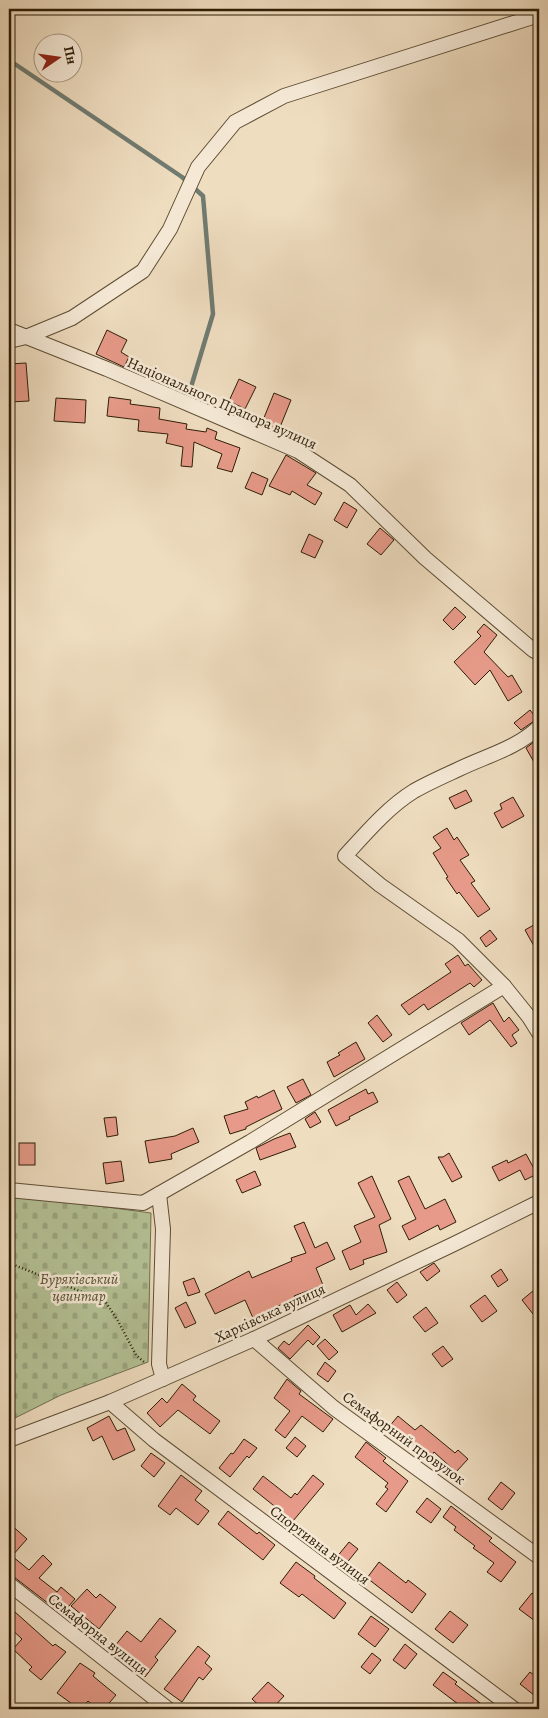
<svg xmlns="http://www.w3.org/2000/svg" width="548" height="1718" viewBox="0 0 548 1718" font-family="Alegreya,serif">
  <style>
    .cemetery { fill: url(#cemetery-stones); stroke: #70704e }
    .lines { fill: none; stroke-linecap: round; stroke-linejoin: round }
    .stream { stroke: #707b71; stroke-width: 4.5 }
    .building { fill: #e79a89; stroke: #2d1d05 }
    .minor-casing { stroke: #5e4d34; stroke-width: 16 }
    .path { stroke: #2d1d05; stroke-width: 2.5; stroke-dasharray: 1 2.5; stroke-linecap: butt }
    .minor { stroke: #f5e9d6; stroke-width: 14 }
    .labels { text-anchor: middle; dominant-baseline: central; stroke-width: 5; stroke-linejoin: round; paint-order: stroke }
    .street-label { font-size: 15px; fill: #2d1d05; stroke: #f5e9d6 }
    .park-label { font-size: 15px; font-style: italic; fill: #564f30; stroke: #f5e9d6 }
  </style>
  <defs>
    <pattern id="cemetery-stones" width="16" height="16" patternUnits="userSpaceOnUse" patternTransform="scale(1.25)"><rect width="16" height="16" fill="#b4c296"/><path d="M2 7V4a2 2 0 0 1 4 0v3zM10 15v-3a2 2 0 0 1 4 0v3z" fill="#9ba680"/></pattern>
  </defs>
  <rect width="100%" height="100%" fill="#efddc0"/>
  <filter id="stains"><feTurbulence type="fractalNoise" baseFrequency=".004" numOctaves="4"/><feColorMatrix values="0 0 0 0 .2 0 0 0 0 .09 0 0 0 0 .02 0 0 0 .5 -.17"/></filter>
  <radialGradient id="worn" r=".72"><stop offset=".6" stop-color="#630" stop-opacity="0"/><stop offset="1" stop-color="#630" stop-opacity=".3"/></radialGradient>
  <!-- cemetery -->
  <polygon class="cemetery" points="9,1194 151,1213 148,1362 61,1395 9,1421"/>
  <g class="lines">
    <!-- stream -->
    <polyline class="stream" points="9,60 182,177 203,196 213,314 188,397 192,399"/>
  </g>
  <!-- building -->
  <g class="building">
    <polygon points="107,330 127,340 121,352 129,357 124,367 96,354"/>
    <polygon points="26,363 29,401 10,402 9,364"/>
    <polygon points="239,379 256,387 245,409 229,401"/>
    <polygon points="274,393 291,400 278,432 261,425"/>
    <polygon points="109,397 131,400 130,404 160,408 159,419 187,424 186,429 206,432 207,428 217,432 215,439 240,448 232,472 217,468 222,454 194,442 192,467 181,466 183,447 166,443 168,434 138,431 139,420 107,416"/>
    <polygon points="56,398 86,400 85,423 54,421"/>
    <polygon points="286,455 316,473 307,485 322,493 315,505 292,491 290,495 269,486"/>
    <polygon points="252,472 268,479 262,495 245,488"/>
    <polygon points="344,502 357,510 347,528 334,520"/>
    <polygon points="380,528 394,540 381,555 367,544"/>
    <polygon points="309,534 323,541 315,558 301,552"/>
    <polygon points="455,607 466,617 453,630 443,620"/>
    <polygon points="484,624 497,635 484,652 508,677 512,675 522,692 508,701 490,670 475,685 454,662 481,636 477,632"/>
    <polygon points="530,710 537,719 521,730 514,723"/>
    <polygon points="539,738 539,771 526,748"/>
    <polygon points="466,790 472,801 455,809 449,798"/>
    <polygon points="513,797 524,816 502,828 494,813 502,809 500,804"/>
    <polygon points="447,828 454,840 457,837 469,855 460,860 475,881 471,883 490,909 478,917 459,892 457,894 446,878 448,877 433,853 441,848 433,837"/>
    <polygon points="539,922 539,955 525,930"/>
    <polygon points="490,930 497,939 486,947 480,938"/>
    <polygon points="458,955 465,966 468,964 482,980 474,987 470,983 428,1010 424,1004 409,1015 401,1005 451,972 445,964"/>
    <polygon points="493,1003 504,1022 509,1017 519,1030 512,1035 517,1043 511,1047 490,1020 469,1035 461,1023"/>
    <polygon points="377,1015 392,1035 383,1042 368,1023"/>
    <polygon points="356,1042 365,1059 334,1077 327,1062 340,1055 338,1053"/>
    <polygon points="303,1079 311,1095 296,1103 287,1087"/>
    <polygon points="366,1089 368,1094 373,1092 378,1102 349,1117 350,1119 336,1126 328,1110"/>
    <polygon points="274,1090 282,1109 246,1127 246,1129 230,1134 224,1116 248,1109 245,1102 257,1096 258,1098"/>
    <polygon points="315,1112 321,1122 310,1128 305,1119"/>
    <polygon points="116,1117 118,1135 107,1137 104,1118"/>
    <polygon points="193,1128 199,1142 171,1154 172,1159 149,1163 145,1141 175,1136"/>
    <polygon points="290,1133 296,1147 260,1160 256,1148 274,1139"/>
    <rect x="19" y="1143" width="16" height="22"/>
    <polygon points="449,1153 462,1177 452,1182 438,1157 443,1157"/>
    <polygon points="526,1154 537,1174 525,1180 520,1170 499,1181 492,1167 507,1160 508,1163"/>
    <polygon points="121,1161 124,1181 106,1184 103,1163"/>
    <polygon points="255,1171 261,1185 242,1193 236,1180"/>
    <polygon points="372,1176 391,1219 379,1225 387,1252 363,1260 364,1264 350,1270 342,1251 361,1242 354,1226 375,1217 358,1183"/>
    <polygon points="409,1176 425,1209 445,1199 456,1222 440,1230 438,1225 409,1240 402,1226 416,1219 398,1181"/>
    <polygon points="304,1222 315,1248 327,1242 335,1259 316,1268 323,1285 294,1296 295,1298 253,1318 245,1300 215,1314 205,1294 249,1271 252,1278 292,1261 291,1258 306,1253 294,1226"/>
    <polygon points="434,1263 440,1271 427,1281 420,1272"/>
    <polygon points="501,1269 508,1280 498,1287 491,1276"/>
    <polygon points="194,1278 200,1292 188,1296 183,1282"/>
    <polygon points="397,1282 407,1295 397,1303 387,1290"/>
    <polygon points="539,1286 539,1309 533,1314 522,1300"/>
    <polygon points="485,1295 497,1311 482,1322 470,1306"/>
    <polygon points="186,1302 196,1323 185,1328 175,1308"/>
    <polygon points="368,1304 376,1313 342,1332 333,1315 350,1305 356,1315"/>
    <polygon points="426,1307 438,1323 425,1332 413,1317"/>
    <polygon points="308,1325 320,1337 313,1345 308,1340 290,1359 278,1348 284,1341 289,1345"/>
    <polygon points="325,1339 338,1352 329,1360 317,1346"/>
    <polygon points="443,1346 453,1359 442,1367 432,1354"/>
    <polygon points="325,1362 336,1371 328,1382 317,1374"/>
    <polygon points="287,1379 301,1391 299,1394 333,1419 323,1432 302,1416 285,1438 275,1430 290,1411 274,1398"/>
    <polygon points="182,1384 196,1396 193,1400 220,1421 210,1434 178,1410 160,1427 147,1413 162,1398 167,1403"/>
    <polygon points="109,1416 117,1431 125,1428 135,1450 113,1460 102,1436 93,1441 87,1428"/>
    <polygon points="398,1416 415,1430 421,1425 455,1453 458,1450 468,1459 456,1472 434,1452 430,1458 405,1437 402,1440 388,1428"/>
    <polygon points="295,1437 306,1446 297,1457 286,1448"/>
    <polygon points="244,1439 257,1448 249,1458 247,1456 230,1477 219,1468 231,1453 233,1454"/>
    <polygon points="366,1442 386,1458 383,1461 408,1481 386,1512 376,1504 388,1489 385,1487 388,1483 355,1457"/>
    <polygon points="151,1453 165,1463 154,1477 141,1466"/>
    <polygon points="181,1475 202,1491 195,1500 209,1511 198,1525 176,1508 170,1515 158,1506"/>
    <polygon points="313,1475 324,1484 293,1521 253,1489 263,1476 291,1498 295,1493 297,1495"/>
    <polygon points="501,1482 515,1493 502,1510 488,1499"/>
    <polygon points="427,1498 441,1509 431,1523 416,1512"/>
    <polygon points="451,1506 492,1538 489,1541 516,1562 501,1582 487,1572 494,1563 473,1548 475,1546 454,1530 456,1527 443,1517"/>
    <polygon points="228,1511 257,1534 259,1532 275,1545 263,1560 218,1524"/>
    <polygon points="9,1523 27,1539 12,1556 29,1570 43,1555 52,1564 39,1578 57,1592 61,1587 75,1599 62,1614 14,1577 9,1575"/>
    <polygon points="349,1542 358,1549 345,1565 336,1558"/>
    <polygon points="296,1562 315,1576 314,1578 346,1603 334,1619 302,1594 299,1597 280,1583"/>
    <polygon points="379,1562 406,1583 408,1580 426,1594 412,1613 367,1578"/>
    <polygon points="87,1589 96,1598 100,1594 116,1607 99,1629 71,1606"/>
    <polygon points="532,1593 539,1598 539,1624 519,1609"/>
    <polygon points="450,1611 468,1625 453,1643 435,1629"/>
    <polygon points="15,1612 53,1646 55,1644 66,1652 41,1680 29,1670 32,1667 13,1649 22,1639 9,1627 9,1618"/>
    <polygon points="371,1616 389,1629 375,1647 358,1634"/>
    <polygon points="160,1618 176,1631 155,1657 158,1660 145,1677 122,1659 121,1661 110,1652 127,1631 141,1642"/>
    <polygon points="405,1644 417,1654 405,1669 393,1660"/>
    <polygon points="198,1646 210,1656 205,1663 212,1669 203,1680 199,1677 182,1702 164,1689"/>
    <polygon points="372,1653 381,1660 370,1674 361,1667"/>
    <polygon points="80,1663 95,1673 93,1676 116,1695 104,1709 97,1709 88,1701 81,1709 79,1709 57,1693"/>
    <polygon points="443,1672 457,1682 455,1684 488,1709 453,1709 458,1704 433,1685"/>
    <polygon points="530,1672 539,1679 539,1699 520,1684"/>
    <polygon points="268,1682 284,1696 272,1709 263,1709 252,1699"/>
  </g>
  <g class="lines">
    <!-- minor casing -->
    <g class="minor-casing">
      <g id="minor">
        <polyline points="9,330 107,369 298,451 350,485 425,558 533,650 539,653"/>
        <polyline points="9,341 26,337 72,318 143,271 170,229 198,167 235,122 284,96 539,15"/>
        <path d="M539,727C517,748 486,756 459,769C444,776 428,783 414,791C388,807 365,834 345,856L380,885L458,940L504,986L529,1017L539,1033"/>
        <polyline points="9,1190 143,1203 250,1142 504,986"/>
        <polyline points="159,1194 163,1229 159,1364 163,1379"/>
        <polyline points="254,1339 334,1408 539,1557"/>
        <polyline points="110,1402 154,1440 514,1709"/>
        <polyline points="9,1440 110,1402 254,1339 454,1244 539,1202"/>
        <polyline points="9,1584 168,1709"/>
      </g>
    </g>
    <!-- path -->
    <polyline class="path" points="9,1263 105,1301 118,1321 136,1355 145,1363"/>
    <!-- minor -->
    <use href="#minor" class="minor"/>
  </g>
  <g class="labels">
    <!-- street labels -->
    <g class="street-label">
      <text transform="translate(222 403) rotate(24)">Національного Прапора вулиця</text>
      <text transform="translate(270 1313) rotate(-25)">Харківська вулиця</text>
      <text transform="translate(404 1438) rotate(36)">Семафорний провулок</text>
      <text transform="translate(320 1545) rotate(37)">Спортивна вулиця</text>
      <text transform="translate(98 1634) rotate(38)">Семафорна вулиця</text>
    </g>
    <!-- park labels -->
    <g class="park-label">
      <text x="79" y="1279">Буряківський<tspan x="79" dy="17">цвинтар</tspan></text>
    </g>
  </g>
  <!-- margin -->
  <rect width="548" height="1718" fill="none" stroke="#efddc0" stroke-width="30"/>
  <rect x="10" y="10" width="528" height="1698" fill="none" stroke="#2d1d05" stroke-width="2.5"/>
  <rect x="15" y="15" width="518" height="1688" fill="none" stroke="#2d1d05"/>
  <!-- north arrow -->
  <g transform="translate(58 58) rotate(77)"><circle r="24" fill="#f5e9d6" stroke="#a59782"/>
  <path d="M0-4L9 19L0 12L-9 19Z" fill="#8f2418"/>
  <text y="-8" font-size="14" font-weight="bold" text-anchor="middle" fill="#2d1d05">Пн</text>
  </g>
  <rect width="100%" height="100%" filter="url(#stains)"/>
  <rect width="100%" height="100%" fill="url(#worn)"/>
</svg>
